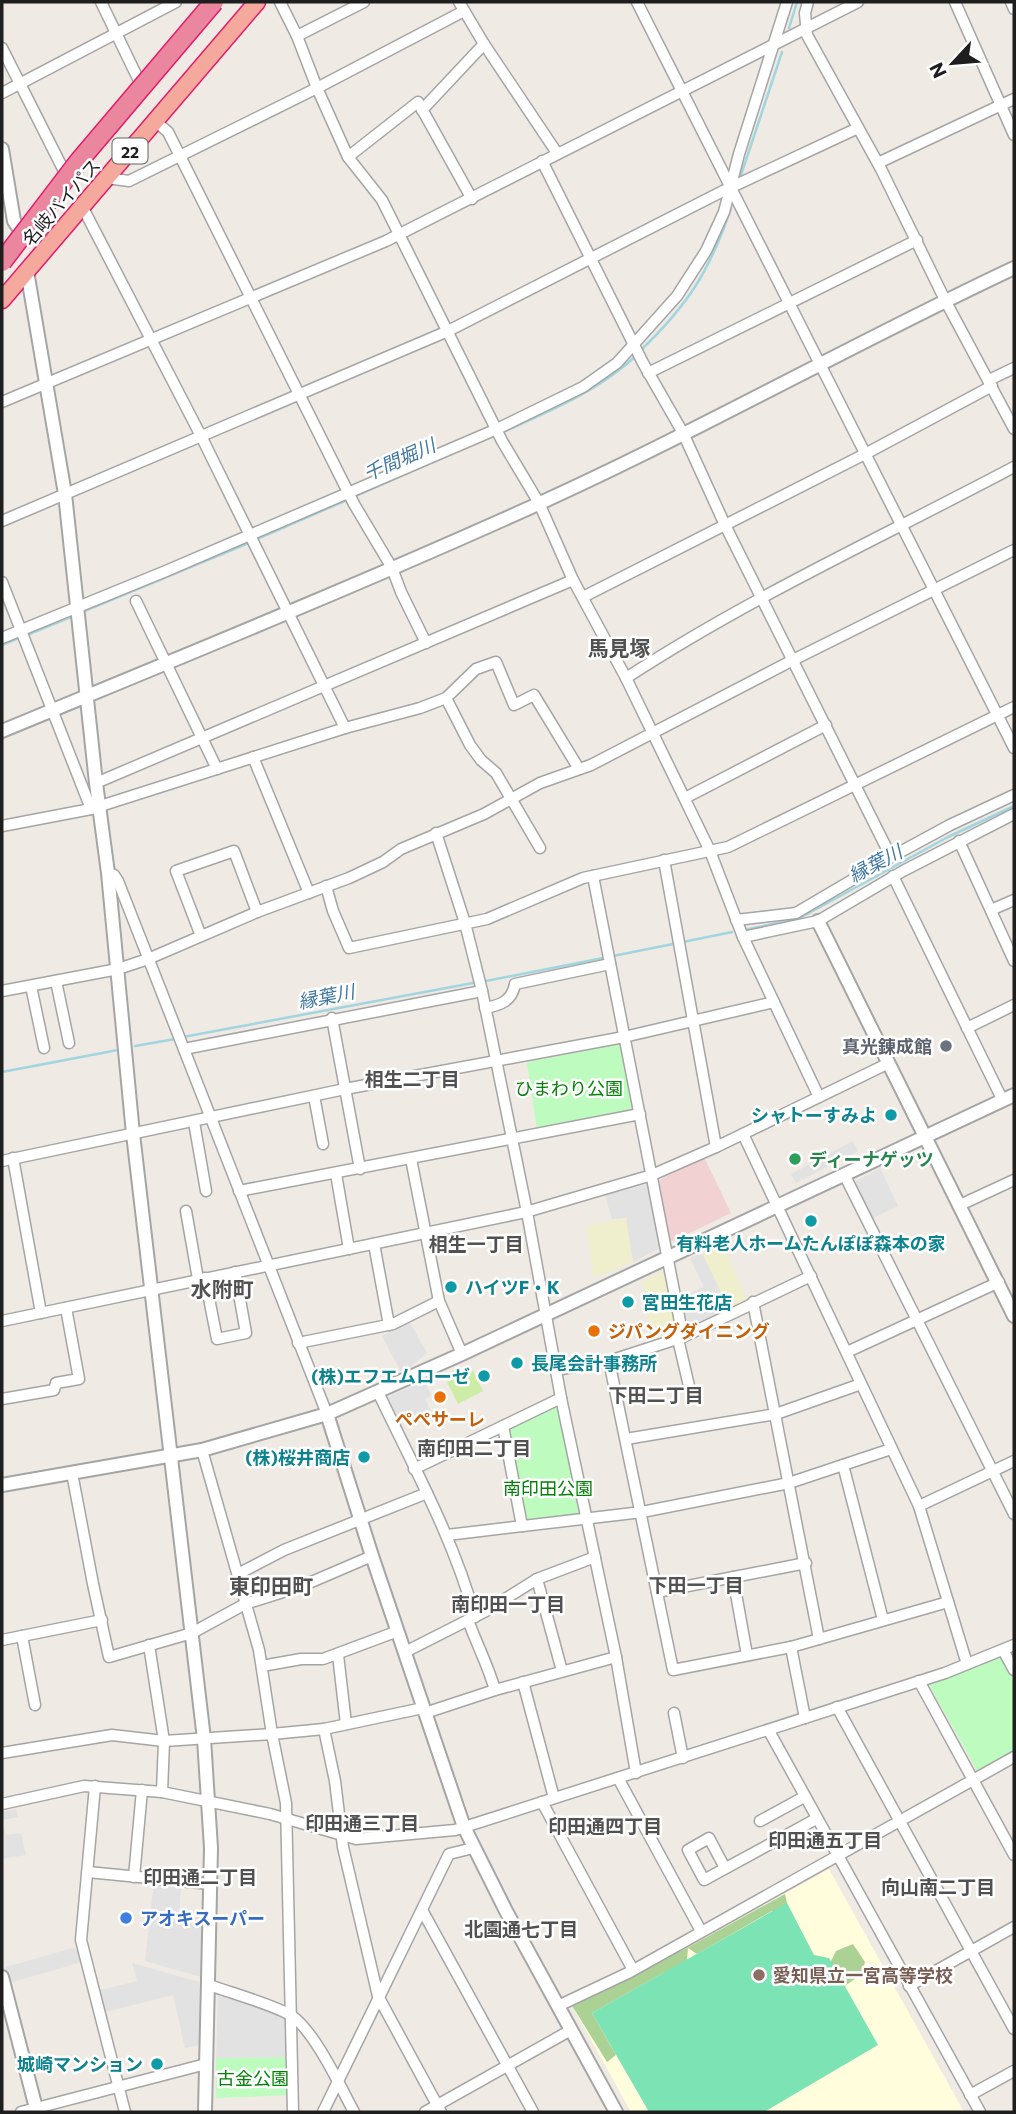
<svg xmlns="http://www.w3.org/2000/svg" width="1016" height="2114" viewBox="0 0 1016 2114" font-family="Commissioner,'Noto Sans JP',sans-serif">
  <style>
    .commercial { fill: #f1d1d2 }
    .education { fill: #fffddc }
    .farmland { fill: #efefcd }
    .grass { fill: #cdeda6 }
    .forest { fill: #abd195 }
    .park { fill: #bdfcbe }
    .pitch { fill: #7ce3b5 }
    .parking { fill: #e2e2e2 }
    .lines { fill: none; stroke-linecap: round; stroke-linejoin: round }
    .stream { stroke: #a1d5e0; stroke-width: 2.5 }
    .minor-casing { stroke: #a5a5a5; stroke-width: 13 }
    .tertiary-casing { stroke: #a5a5a5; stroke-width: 16 }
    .trunk-casing { stroke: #e31a6c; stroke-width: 19 }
    .minor { stroke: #fff; stroke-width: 10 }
    .tertiary { stroke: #fff; stroke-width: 12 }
    .trunk { stroke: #f5a99c; stroke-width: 16 }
    .motorway-bridge-casing { stroke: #e31a6c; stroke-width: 21; stroke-linecap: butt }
    .motorway-bridge { stroke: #eb869f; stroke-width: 18 }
    .worship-dot { fill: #6b7280; stroke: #fff; stroke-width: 2.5 }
    .culture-dot { fill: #0f9aa8; stroke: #fff; stroke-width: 2.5 }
    .leisure-dot { fill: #2e9e5b; stroke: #fff; stroke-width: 2.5 }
    .food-dot { fill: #e8710a; stroke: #fff; stroke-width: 2.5 }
    .shop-dot { fill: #3f7fe0; stroke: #fff; stroke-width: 2.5 }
    .education-dot { fill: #8d6e63; stroke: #fff; stroke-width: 2.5 }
    .labels { text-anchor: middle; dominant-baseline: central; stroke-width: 5; stroke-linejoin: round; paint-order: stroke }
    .shield { fill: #fff; stroke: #626262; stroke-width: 2 }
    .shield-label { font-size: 16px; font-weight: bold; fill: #1e1e1e }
    .street-label { font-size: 18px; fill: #1e1e1e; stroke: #fff }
    .worship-label { font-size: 18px; font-weight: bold; fill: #5b616d; stroke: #fff; text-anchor: end }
    .park-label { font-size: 18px; fill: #058208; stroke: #fff }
    .culture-label { font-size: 18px; font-weight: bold; fill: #0d838f; stroke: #fff; text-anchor: end }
    .leisure-label { font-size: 18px; font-weight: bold; fill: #27864d; stroke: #fff; text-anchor: start }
    .food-label { font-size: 18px; font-weight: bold; fill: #c56008; stroke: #fff; text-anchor: start }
    .shop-label { font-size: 18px; font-weight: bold; fill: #366cbe; stroke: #fff; text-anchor: start }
    .education-label { font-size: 18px; font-weight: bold; fill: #785e54; stroke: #fff; text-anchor: start }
    .water-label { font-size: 19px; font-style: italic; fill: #4078a2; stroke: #fff }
    .neighbourhood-label { font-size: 19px; font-weight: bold; fill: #515151; stroke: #fff }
    .quarter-label { font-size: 21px; font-weight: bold; fill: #515151; stroke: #fff }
  </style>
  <rect width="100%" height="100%" fill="#efeae3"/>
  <!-- commercial -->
  <polygon class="commercial" points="704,1157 731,1213 673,1241 667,1239 656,1182"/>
  <!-- education -->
  <polygon class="education" points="829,1869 964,2112 631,2112 571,2004 572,2002 687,1948"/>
  <!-- farmland -->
  <g class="farmland">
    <polygon points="626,1218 633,1262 594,1278 586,1226"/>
    <polygon points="722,1243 747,1300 729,1309 702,1253"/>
    <polygon points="662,1272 666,1273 677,1330 675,1334 653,1341 642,1281"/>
  </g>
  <!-- grass -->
  <polygon class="grass" points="472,1369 483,1391 458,1404 447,1382"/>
  <!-- forest -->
  <g class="forest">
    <polygon points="785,1894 787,1903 782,1916 772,1911 697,1954 688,1948 687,1959 682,1971 665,1972 592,2013 616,2055 607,2062 571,2004 572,2002 687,1948"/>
    <polygon points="853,1944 865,1962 862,1974 845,1986 840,1977 830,1973 831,1961 836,1951"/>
  </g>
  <!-- park -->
  <g class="park">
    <polygon points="620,1044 634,1110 537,1130 527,1062"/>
    <polygon points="554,1405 557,1407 581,1513 526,1522 509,1428"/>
    <polygon points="1000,1657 1014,1681 1014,1751 978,1772 929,1685"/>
    <polygon points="289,2057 290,2095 216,2098 216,2058"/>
  </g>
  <!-- pitch -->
  <polygon class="pitch" points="787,1903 814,1955 829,1958 878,2045 764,2112 649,2112 592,2013"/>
  <!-- parking -->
  <g class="parking">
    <polygon points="853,1141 858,1151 796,1183 791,1174"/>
    <polygon points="880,1168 898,1206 871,1219 853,1183"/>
    <polygon points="649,1184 662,1247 633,1262 626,1218 612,1219 605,1195"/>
    <polygon points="702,1253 729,1309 690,1327 684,1324 679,1298 704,1287 690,1258"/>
    <polygon points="410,1323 427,1353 402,1374 382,1336"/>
    <polygon points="424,1380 431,1396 425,1399 433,1415 418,1423 411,1410 399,1416 404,1429 400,1431 386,1401 388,1397"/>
    <polygon points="16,1809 18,1817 2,1820 6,1835 21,1833 26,1855 2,1859 2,1812"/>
    <polygon points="154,1881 181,1885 179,1915 201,1917 201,1977 145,1961"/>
    <polygon points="73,1948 79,1951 82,1962 9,1983 6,1967"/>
    <polygon points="132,1963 199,1982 199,2045 185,2048 173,1995 102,2013 97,1991 137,1981"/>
    <polygon points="218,1995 274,2013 287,2023 289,2057 216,2058"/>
  </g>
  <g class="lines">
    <!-- stream -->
    <g class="stream">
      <polyline points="789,28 797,2"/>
      <polyline points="740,178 782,52"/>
      <path d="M641,350C689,304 710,270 731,208"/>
      <path d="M501,433C550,411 597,392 637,355"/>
      <polyline points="353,497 485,439"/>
      <polyline points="257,539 347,500"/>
      <polyline points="82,612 251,542"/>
      <polyline points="27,635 73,616"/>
      <polyline points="2,645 21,637"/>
      <polyline points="744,930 798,919 948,837 1014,806"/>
      <polyline points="683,942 732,932"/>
      <polyline points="613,956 673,944"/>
      <polyline points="486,981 603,958"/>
      <polyline points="183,1037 473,983"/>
      <polyline points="135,1046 175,1039"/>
      <polyline points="2,1072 118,1050"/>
    </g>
    <!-- minor casing -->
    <g class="minor-casing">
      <g id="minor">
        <polyline points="101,2 143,89"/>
        <polyline points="280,2 297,36 317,88 348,157 418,102 472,199"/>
        <polyline points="459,2 484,44 557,153"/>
        <polyline points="637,2 1014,748"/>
        <polyline points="808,2 805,13 807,35 881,169 945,300 1014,429"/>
        <polyline points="955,2 1014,135"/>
        <polyline points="1011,2 1014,9"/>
        <polyline points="297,36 364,2"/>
        <polyline points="2,48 67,177"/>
        <polyline points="2,93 176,2"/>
        <polyline points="422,110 484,44"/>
        <polyline points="155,121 168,132 354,504 392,568 401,592 426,643"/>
        <polyline points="348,157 382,200 502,441 539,503 573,580 626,678 710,851 743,937 819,1097"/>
        <polyline points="542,161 643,363 683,433 725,525 891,857"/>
        <polyline points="878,163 1014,99"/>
        <polyline points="107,178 129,181 317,88 464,11"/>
        <polyline points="648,373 917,240"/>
        <polyline points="989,380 1014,368"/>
        <polyline points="2,402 386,241 858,2"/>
        <polyline points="2,521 448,331 723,191 858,128"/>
        <polyline points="2,582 91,809"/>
        <polyline points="583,597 867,453 992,386"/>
        <polyline points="136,601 217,769"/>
        <polyline points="2,638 166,571 497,429 583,387 617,363 677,296 706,251 724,212 739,154 787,2"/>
        <path d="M626,678C750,597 884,536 1014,467"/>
        <polyline points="446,698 470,745 481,760 496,773 540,848"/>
        <polyline points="345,728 420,708 446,698 476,669 496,662 514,705 534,695 579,769"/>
        <polyline points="253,757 309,893"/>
        <polyline points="96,783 573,580"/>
        <polyline points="685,798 826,725"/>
        <polyline points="2,826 91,809 345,728 201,436 82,206"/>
        <polyline points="436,833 465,923 482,991"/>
        <polyline points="959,841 1014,961"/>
        <polyline points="664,860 716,1147"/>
        <polyline points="108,873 114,875 118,881 327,1414"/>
        <polyline points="593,876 683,1337"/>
        <polyline points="893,876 1003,1101"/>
        <polyline points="326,886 333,911 349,948 487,919 583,878 728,847 1014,707"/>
        <polyline points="991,910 1014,900"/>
        <polyline points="736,920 796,913 891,857 950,825 1014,795"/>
        <polyline points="201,936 176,871 234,851 257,912"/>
        <polyline points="743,937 818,921 903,871 1014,814"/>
        <polyline points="56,981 69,1043"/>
        <polyline points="31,986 44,1048"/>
        <polyline points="2,991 118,969 148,959 257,912 349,878 383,862 401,849 484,814 540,783 591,765 793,660 1014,550"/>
        <path d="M485,1008C501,1005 512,1001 515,984L610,964"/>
        <polyline points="332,1018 360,1169"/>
        <polyline points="967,1028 1014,1005"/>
        <polyline points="184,1049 482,991 527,1212 561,1398 616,1657 636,1773"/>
        <polyline points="314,1096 323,1144"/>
        <polyline points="194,1122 206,1191"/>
        <polyline points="743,1134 919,1506 967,1664"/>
        <polyline points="13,1158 41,1313"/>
        <polyline points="411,1159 439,1301 462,1354"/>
        <polyline points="2,1161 345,1089 624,1037 774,1002"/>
        <polyline points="336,1174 349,1249"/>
        <polyline points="844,1174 1014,1514"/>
        <polyline points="239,1191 640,1114"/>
        <polyline points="960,1205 1014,1180"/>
        <polyline points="186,1211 198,1279"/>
        <polyline points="374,1244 389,1325"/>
        <polyline points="205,1278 217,1339 246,1333 235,1272"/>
        <polyline points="753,1302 819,1639"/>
        <polyline points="2,1321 526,1212 652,1175 716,1147 889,1063"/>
        <polyline points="678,1339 689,1386"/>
        <polyline points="298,1343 393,1324 439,1301"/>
        <polyline points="847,1352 999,1282"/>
        <polyline points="609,1361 673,1670 791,1647 948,1602"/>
        <polyline points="555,1370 609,1361 683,1337 811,1276"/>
        <path d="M378,1392C413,1466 453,1537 475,1617"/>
        <polyline points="2,1399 54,1390 56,1383 79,1379 66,1308"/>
        <polyline points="503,1426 522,1526"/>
        <polyline points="626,1439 776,1414 861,1384"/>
        <polyline points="202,1450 259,1650 272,1734 286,1803 293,2112"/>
        <polyline points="843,1465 883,1620"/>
        <polyline points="414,1469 561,1398"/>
        <polyline points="72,1473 93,1584 109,1657 192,1633 245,1604 302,1586 372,1556"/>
        <polyline points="919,1506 1014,1461"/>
        <polyline points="447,1535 642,1512 789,1483 891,1449"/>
        <polyline points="238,1574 284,1550 427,1493"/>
        <polyline points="733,1577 747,1655"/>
        <polyline points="537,1579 562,1671"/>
        <polyline points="657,1592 806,1563"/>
        <path d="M468,1620C477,1645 488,1665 495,1690"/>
        <polyline points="22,1636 35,1705"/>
        <polyline points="2,1640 102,1620"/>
        <polyline points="149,1645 164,1741 162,1792"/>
        <polyline points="791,1647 805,1718"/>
        <polyline points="1003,1650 1014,1670"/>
        <polyline points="405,1652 486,1611 537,1579 595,1557"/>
        <polyline points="338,1655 346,1724"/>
        <polyline points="262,1666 301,1659 323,1659 398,1631"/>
        <polyline points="919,1681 1014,1855"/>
        <polyline points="523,1682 554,1798"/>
        <polyline points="837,1707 1014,2029"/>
        <polyline points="425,1713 495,1690 616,1657"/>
        <polyline points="674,1713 683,1758"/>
        <polyline points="324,1729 335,1781 343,1847 378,1996 441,2112"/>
        <polyline points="769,1731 980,2112"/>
        <polyline points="2,1753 112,1735 164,1741 272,1734 324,1729 423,1708"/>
        <polyline points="618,1778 701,1931"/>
        <polyline points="95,1786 81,1940 125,2112"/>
        <polyline points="542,1802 633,1970"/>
        <polyline points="2,1804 84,1786 162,1792 270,1814 356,1839 455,1830 945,1673 1014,1645"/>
        <polyline points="760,1821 804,1797"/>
        <polyline points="725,1868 709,1838 688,1850 704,1880 816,1819"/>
        <polyline points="88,1872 210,1884"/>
        <polyline points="134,1877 142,1790"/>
        <polyline points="422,1910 533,2112"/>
        <path d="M209,1985C231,1993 275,2005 292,2016C315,2032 340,2086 354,2112"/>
        <polyline points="909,1986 1014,1927"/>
        <polyline points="558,2006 630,1972 1014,1757"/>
        <polyline points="970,2095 1014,2071"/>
        <polyline points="21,2112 206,2064"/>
        <polyline points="323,2112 449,1854 473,1848"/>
        <polyline points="425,2112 571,2030"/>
      </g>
    </g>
    <!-- tertiary casing -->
    <g class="tertiary-casing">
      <g id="tertiary">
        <polyline points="2,149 14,221 22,233"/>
        <polyline points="27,271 65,494 96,783 108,873 133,1134 204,1739 211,1848 205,2112"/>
        <path d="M2,731C181,657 361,584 538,504C699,431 854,343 1014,268"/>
        <polyline points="818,921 1014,1316"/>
        <polyline points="327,1414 372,1556 464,1827 506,1911 616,2112"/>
        <polyline points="2,1485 202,1450 327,1414 462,1354 1014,1095"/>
        <polyline points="2,1977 37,2112"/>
      </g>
    </g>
    <!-- trunk casing -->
    <g class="trunk-casing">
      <polyline id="trunk" points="2,300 257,2"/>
    </g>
    <!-- minor -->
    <use href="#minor" class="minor"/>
    <!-- tertiary -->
    <use href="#tertiary" class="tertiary"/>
    <!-- trunk -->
    <use href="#trunk" class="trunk"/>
    <!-- motorway-bridge casing -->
    <g class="motorway-bridge-casing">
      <polyline id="motorway-bridge" points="2,262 79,161 214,2"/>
    </g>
    <!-- motorway-bridge -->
    <use href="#motorway-bridge" class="motorway-bridge"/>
  </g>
  <!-- markers -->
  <circle class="worship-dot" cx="946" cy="1046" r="7"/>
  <g class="culture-dot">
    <circle cx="891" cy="1115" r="7"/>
    <circle cx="811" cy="1221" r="7"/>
    <circle cx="451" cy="1287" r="7"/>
    <circle cx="628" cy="1302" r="7"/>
    <circle cx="517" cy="1363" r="7"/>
    <circle cx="484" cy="1376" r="7"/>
    <circle cx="364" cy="1457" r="7"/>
    <circle cx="157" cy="2064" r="7"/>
  </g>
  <circle class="leisure-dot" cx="795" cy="1159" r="7"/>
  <g class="food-dot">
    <circle cx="594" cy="1331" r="7"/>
    <circle cx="440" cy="1397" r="7"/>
  </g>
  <circle class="shop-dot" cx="126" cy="1918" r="7"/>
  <circle class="education-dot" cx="759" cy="1975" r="7"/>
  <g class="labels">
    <!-- shield labels -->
    <rect class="shield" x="112.5" y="138.5" width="35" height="25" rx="5"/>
    <g class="shield-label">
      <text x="130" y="151">22</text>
    </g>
    <!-- street labels -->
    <g class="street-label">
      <text transform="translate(61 202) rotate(-49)">名岐バイパス</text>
    </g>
    <!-- worship labels -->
    <g class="worship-label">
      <text x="932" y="1046">真光錬成館</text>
    </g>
    <!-- park labels -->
    <g class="park-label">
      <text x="569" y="1088">ひまわり公園</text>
      <text x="548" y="1488">南印田公園</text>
      <text x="253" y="2078">古金公園</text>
    </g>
    <!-- culture labels -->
    <g class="culture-label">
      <text x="877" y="1115">シャトーすみよ</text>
      <text x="811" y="1243" text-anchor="middle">有料老人ホームたんぽぽ森本の家</text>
      <text x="465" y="1287" text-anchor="start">ハイツF・K</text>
      <text x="642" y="1302" text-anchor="start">宮田生花店</text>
      <text x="531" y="1363" text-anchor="start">長尾会計事務所</text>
      <text x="470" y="1376">(株)エフエムローゼ</text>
      <text x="350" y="1457">(株)桜井商店</text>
      <text x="143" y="2064">城崎マンション</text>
    </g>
    <!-- leisure labels -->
    <g class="leisure-label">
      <text x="809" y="1159">ディーナゲッツ</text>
    </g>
    <!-- food labels -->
    <g class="food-label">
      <text x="608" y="1331">ジパングダイニング</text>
      <text x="440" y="1419" text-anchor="middle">ぺぺサーレ</text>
    </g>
    <!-- shop labels -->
    <g class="shop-label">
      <text x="140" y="1918">アオキスーパー</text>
    </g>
    <!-- education labels -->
    <g class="education-label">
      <text x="773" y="1975">愛知県立一宮高等学校</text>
    </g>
    <!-- water labels -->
    <g class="water-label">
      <text transform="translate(399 459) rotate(-24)">千間堀川</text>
      <text transform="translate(875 863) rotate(-28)">縁葉川</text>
      <text transform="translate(326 996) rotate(-11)">縁葉川</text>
    </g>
    <!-- neighbourhood labels -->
    <g class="neighbourhood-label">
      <text x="412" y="1078">相生二丁目</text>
      <text x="476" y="1243">相生一丁目</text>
      <text x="656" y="1394">下田二丁目</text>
      <text x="474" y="1447">南印田二丁目</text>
      <text x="696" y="1584">下田一丁目</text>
      <text x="508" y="1603">南印田一丁目</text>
      <text x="362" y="1822">印田通三丁目</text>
      <text x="605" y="1825">印田通四丁目</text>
      <text x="825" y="1839">印田通五丁目</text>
      <text x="200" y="1876">印田通二丁目</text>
      <text x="938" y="1886">向山南二丁目</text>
      <text x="521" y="1928">北園通七丁目</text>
    </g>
    <!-- quarter labels -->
    <g class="quarter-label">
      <text x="619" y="647">馬見塚</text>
      <text x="222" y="1288">水附町</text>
      <text x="271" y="1585">東印田町</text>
    </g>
  </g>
  <!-- border -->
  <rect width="1016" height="2114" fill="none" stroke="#1e1e1e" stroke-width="7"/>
  <!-- north arrow -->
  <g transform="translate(953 63) rotate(244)" stroke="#ffffff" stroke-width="5" paint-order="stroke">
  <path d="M0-5L12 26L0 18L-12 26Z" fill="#1e1e1e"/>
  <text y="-10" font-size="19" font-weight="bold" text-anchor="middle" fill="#1e1e1e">N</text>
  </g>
</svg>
